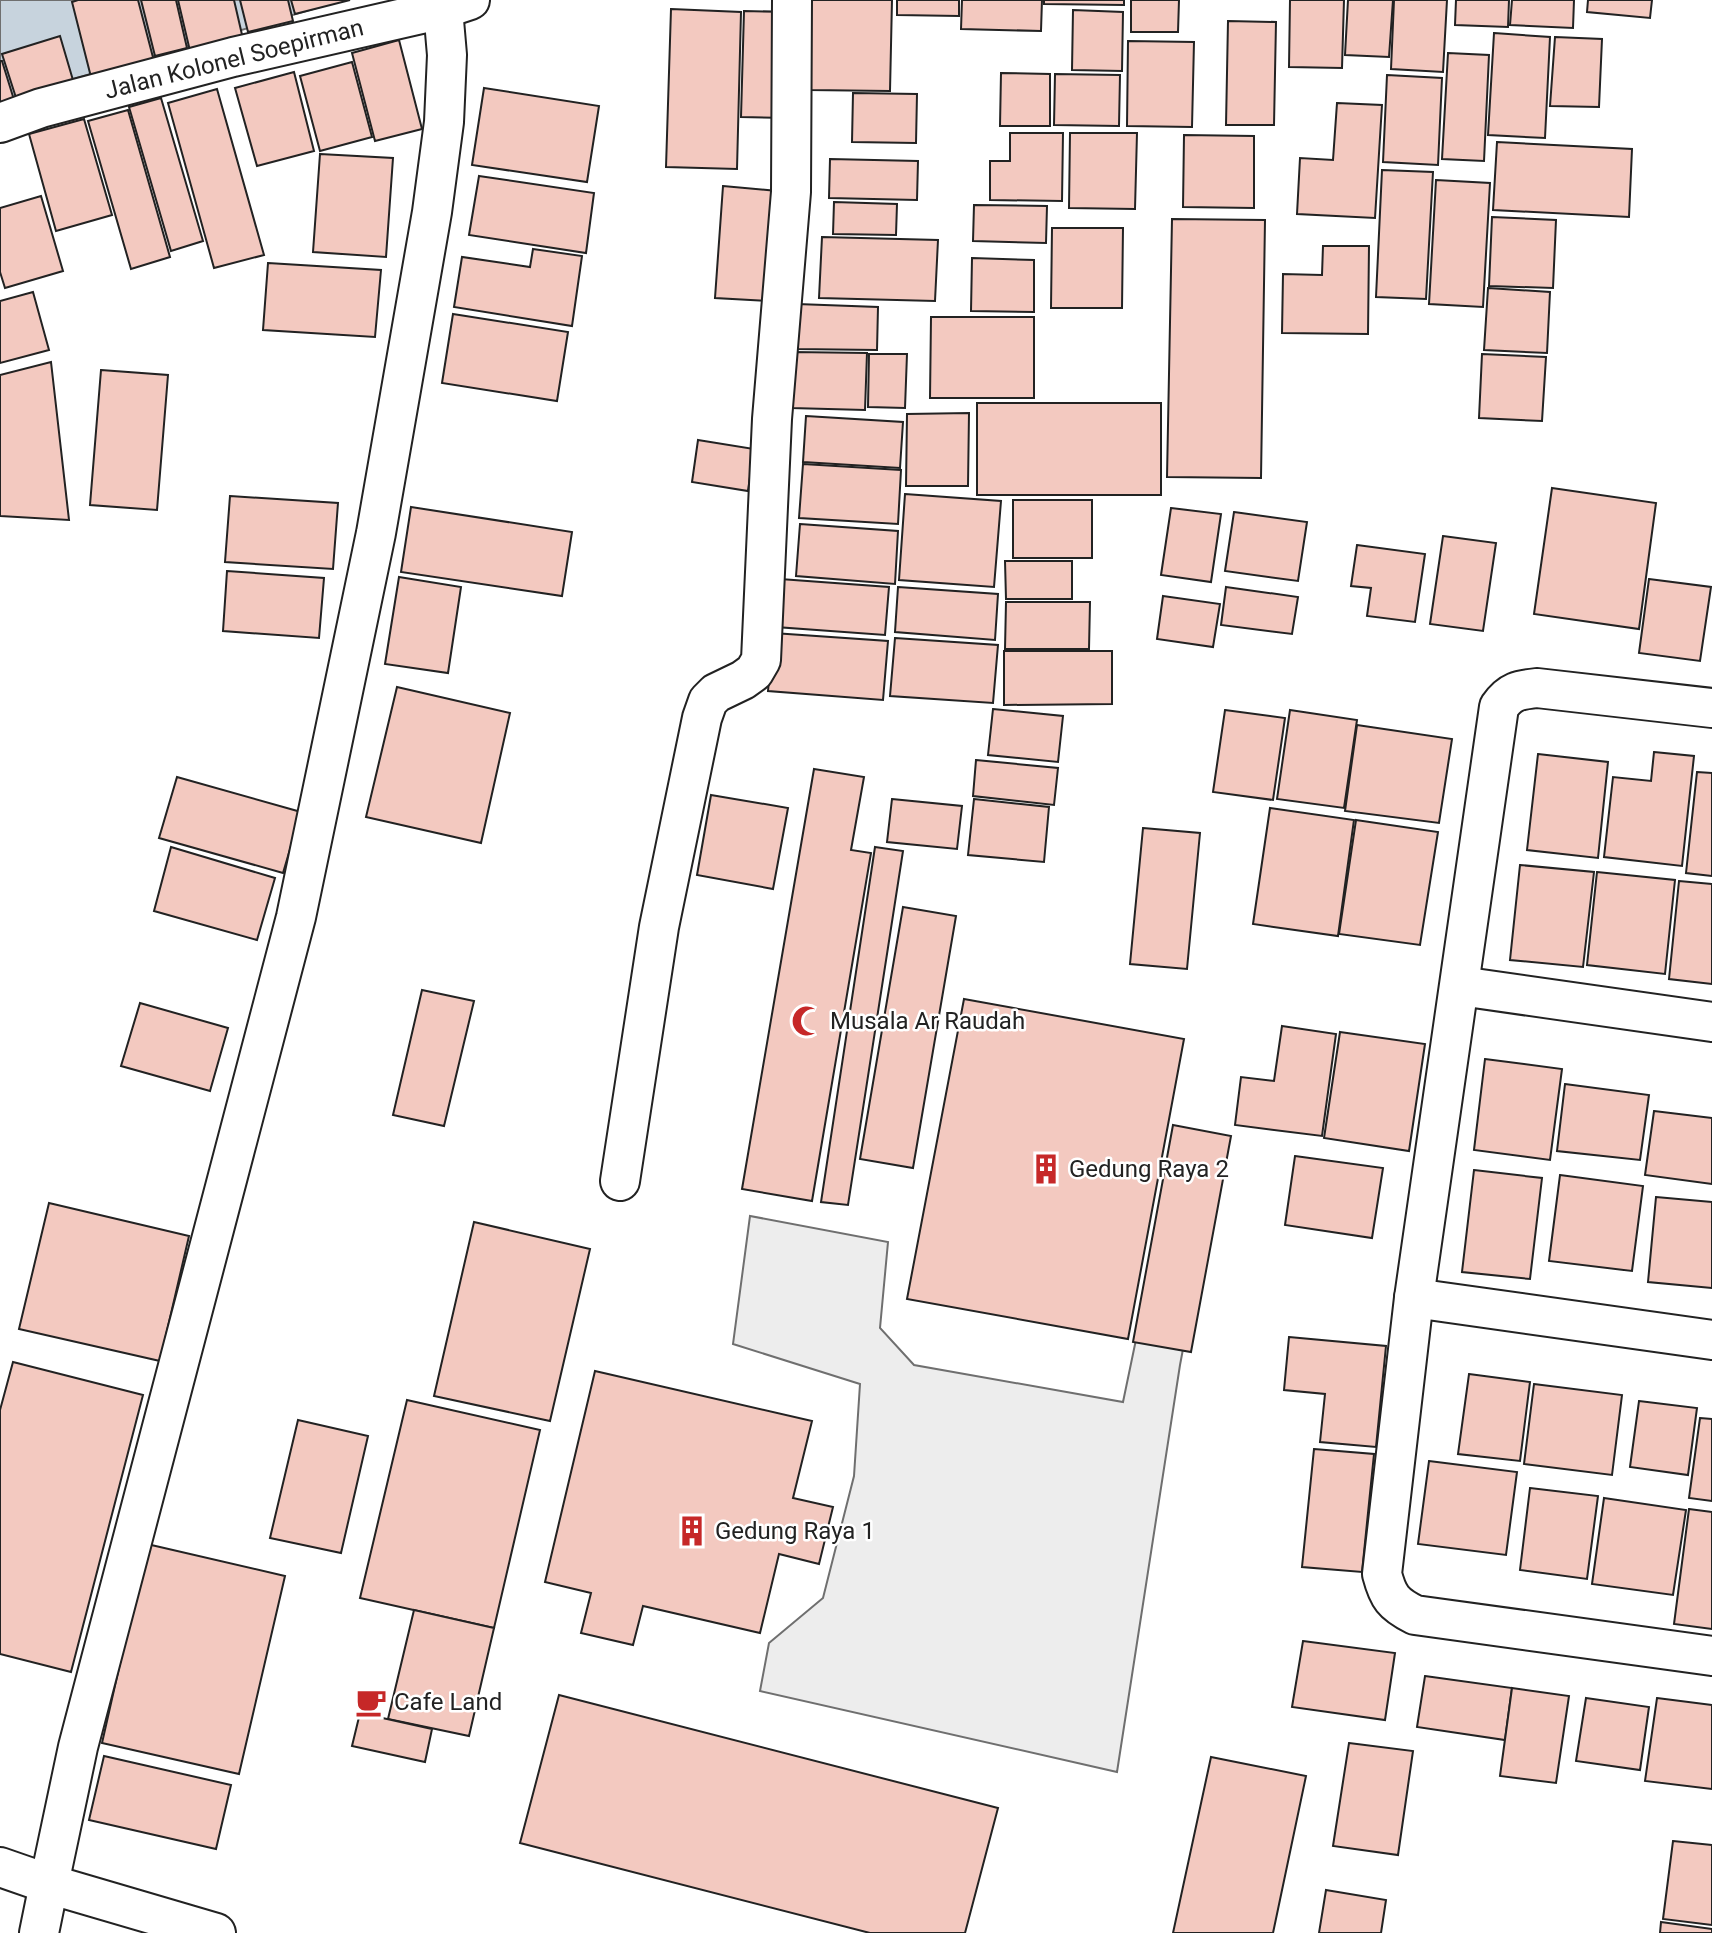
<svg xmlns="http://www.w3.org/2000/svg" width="1712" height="1933" viewBox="0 0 1712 1933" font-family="Roboto,sans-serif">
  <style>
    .parking { fill: #ededed; stroke: #6f6f6f; stroke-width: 2 }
    .water { fill: #c7d3dd; stroke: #6f6f6f; stroke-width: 2 }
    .building { fill: #f3c9c0; stroke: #222; stroke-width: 2 }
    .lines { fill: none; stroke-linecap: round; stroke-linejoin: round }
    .minor-casing { stroke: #222; stroke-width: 42 }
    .tertiary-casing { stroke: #222; stroke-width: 42 }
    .primary-casing { stroke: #222; stroke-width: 42 }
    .minor { stroke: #fff; stroke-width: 38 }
    .tertiary { stroke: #fff; stroke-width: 38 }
    .primary { stroke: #fff; stroke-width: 38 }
    .labels { text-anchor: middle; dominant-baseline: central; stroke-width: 5; stroke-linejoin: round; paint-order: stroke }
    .street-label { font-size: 24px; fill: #222; stroke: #fff }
    .poi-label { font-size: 24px; fill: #222; stroke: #fff; text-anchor: start }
  </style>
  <rect width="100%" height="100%" fill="#fff"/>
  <!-- parking -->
  <polygon class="parking" points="1180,1128 1223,1137 1180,1365 1117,1772 760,1691 769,1643 823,1598 854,1476 860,1384 733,1344 750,1216 888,1242 880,1328 914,1365 1123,1402"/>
  <!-- water -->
  <polygon class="water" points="0,0 344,0 60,83 0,104"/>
  <!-- building -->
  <g class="building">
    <polygon points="78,0 138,0 155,65 92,81 72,2"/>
    <polygon points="141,0 176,0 187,48 155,56"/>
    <polygon points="178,0 234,0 243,39 190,51"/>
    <polygon points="240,0 288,0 293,21 248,32"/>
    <polygon points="291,0 350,0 295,14"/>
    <polygon points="811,0 892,0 890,91 809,90"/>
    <polygon points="897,0 959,0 959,16 897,15"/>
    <polygon points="962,0 1042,0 1041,31 961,29"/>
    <polygon points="1044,0 1124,0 1124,5 1044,4"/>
    <polygon points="1131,0 1179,0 1178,32 1131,32"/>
    <polygon points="1290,0 1344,0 1342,68 1289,67"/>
    <polygon points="1348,0 1393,0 1389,57 1345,55"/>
    <polygon points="1394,0 1447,0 1443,72 1391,69"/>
    <polygon points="1456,0 1509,0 1508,27 1455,25"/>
    <polygon points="1512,0 1574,0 1573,28 1510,25"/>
    <polygon points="1588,0 1652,0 1650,18 1587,12"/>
    <polygon points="671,9 741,12 737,169 666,167"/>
    <polygon points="1073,10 1123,12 1122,71 1072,70"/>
    <polygon points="744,11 792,12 788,118 741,117"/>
    <polygon points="1228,21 1276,22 1274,125 1226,125"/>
    <polygon points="1494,33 1550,37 1545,138 1488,135"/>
    <polygon points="60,36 75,87 18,104 2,54"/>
    <polygon points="1555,37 1602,39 1599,107 1550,106"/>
    <polygon points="399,40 422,129 375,141 352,53"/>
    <polygon points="1128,41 1194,42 1192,127 1127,126"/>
    <polygon points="1448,53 1489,55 1484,161 1442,159"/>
    <polygon points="0,61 2,61 15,103 0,108"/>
    <polygon points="352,62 372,137 320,151 300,76"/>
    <polygon points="294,72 314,151 257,166 235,88"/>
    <polygon points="1001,73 1050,74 1050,126 1000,126"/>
    <polygon points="1055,74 1120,75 1119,126 1054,125"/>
    <polygon points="1387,75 1442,78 1438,165 1383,162"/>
    <polygon points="484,88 599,106 587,182 472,165"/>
    <polygon points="217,89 264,255 214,268 168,103"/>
    <polygon points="853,93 917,94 916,143 852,142"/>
    <polygon points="161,98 203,241 171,251 129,107"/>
    <polygon points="1337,103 1382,105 1375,218 1297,214 1300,158 1333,160"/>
    <polygon points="128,110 170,257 131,269 88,121"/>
    <polygon points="84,119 112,215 56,231 29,134"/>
    <polygon points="1010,133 1063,133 1062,201 990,200 990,161 1010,161"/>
    <polygon points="1070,133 1137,133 1135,209 1069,208"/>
    <polygon points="1184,135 1254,136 1254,208 1183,207"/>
    <polygon points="1497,142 1632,149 1629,217 1493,210"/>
    <polygon points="320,154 393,158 386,257 313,252"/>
    <polygon points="830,159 918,161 917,200 829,198"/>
    <polygon points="1382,170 1433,172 1426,299 1376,297"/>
    <polygon points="479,176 594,193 586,253 469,235"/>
    <polygon points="1436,180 1490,183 1483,307 1429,304"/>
    <polygon points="723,186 777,191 768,301 715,298"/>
    <polygon points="41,196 63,271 5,288 0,272 0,208"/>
    <polygon points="834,202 897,204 896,235 833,234"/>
    <polygon points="974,205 1047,206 1046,243 973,241"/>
    <polygon points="1492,217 1556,220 1553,288 1489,286"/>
    <polygon points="1172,219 1265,220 1261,478 1167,477"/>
    <polygon points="1052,228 1123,228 1122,308 1051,308"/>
    <polygon points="822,237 938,240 935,301 819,298"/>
    <polygon points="1323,246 1369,246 1368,334 1282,333 1283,274 1322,275"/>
    <polygon points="533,249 582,256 572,326 454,307 462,257 530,267"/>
    <polygon points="972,258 1034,260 1034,312 971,311"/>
    <polygon points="268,263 381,270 375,337 263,330"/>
    <polygon points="1488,288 1550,292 1547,353 1484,350"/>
    <polygon points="33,292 49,350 0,363 0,301"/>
    <polygon points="797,304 878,307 877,350 795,349"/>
    <polygon points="453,314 568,332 557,401 442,383"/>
    <polygon points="931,317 1034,317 1034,398 930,398"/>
    <polygon points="793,352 867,353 865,410 791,408"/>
    <polygon points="869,354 907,354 905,408 868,407"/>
    <polygon points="1482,354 1546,357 1542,421 1479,418"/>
    <polygon points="51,362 69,520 0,516 0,375"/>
    <polygon points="101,370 168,375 157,510 90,505"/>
    <rect x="977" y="403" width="184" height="92"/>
    <polygon points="969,413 968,486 906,486 907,414"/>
    <polygon points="806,416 903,422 900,468 803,462"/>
    <polygon points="698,440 754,449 748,491 692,482"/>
    <polygon points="803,464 901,470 898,524 799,518"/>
    <polygon points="1552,488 1656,503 1639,629 1534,614"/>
    <polygon points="905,494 1001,501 994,587 899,580"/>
    <polygon points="230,496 338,503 333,569 225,562"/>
    <rect x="1013" y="500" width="79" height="58"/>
    <polygon points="411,507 572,532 562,596 401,572"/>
    <polygon points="1171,508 1221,514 1211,582 1161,575"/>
    <polygon points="1234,512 1307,522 1298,581 1225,571"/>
    <polygon points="800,524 898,531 895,584 796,576"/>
    <polygon points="1443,536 1496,543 1483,631 1430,624"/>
    <polygon points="1357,545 1425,554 1415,622 1367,616 1371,588 1351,586"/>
    <polygon points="1005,561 1072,561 1072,599 1006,599"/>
    <polygon points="227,571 324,578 319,638 223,631"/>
    <polygon points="399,577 461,587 448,673 385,664"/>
    <polygon points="780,579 889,587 885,635 776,627"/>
    <polygon points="1649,579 1711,587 1700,661 1639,653"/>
    <polygon points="898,587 998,594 995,640 895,632"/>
    <polygon points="1226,587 1298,597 1292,634 1221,625"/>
    <polygon points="1163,596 1220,604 1213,647 1157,639"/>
    <polygon points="1006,602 1090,602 1089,649 1005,649"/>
    <polygon points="773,633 888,641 883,700 768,691"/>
    <polygon points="895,638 998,645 993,703 890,696"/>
    <polygon points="1004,651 1112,651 1112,704 1004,705"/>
    <polygon points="397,687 510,713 481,843 366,817"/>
    <polygon points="993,709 1063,716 1058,762 988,755"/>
    <polygon points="1225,710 1285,718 1273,800 1213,792"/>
    <polygon points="1290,710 1357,720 1344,808 1277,799"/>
    <polygon points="1357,725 1452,739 1439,823 1345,811"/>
    <polygon points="1654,752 1694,756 1682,866 1604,857 1613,777 1651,781"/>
    <polygon points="1538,754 1608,762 1598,858 1527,850"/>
    <polygon points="976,760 1058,768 1054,805 973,796"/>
    <polygon points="814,769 864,777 851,850 871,853 812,1201 742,1189"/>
    <polygon points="1697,772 1712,773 1712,876 1686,873"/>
    <polygon points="177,777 301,812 283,873 159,838"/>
    <polygon points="711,795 788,808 773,889 697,875"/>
    <polygon points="892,799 962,806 957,849 887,842"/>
    <polygon points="974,799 1049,807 1044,862 968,855"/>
    <polygon points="1270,808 1354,820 1338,936 1253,924"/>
    <polygon points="1356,820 1438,832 1420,945 1339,934"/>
    <polygon points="1143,828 1200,833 1187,969 1130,964"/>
    <polygon points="171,847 275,878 257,940 154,911"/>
    <polygon points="875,847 903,851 848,1205 821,1202"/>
    <polygon points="1520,865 1594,872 1583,967 1510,960"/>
    <polygon points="1597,872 1675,880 1665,974 1587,965"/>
    <polygon points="1679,881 1712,884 1712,984 1669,979"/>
    <polygon points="903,907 956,916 913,1168 860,1159"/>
    <polygon points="422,990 474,1001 444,1126 393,1115"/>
    <polygon points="964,999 1184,1039 1128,1339 907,1299"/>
    <polygon points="140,1003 228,1028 210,1091 121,1066"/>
    <polygon points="1282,1026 1336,1034 1322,1136 1235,1125 1241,1077 1274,1081"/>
    <polygon points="1340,1032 1425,1044 1409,1151 1324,1138"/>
    <polygon points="1485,1059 1562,1069 1550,1160 1474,1150"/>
    <polygon points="1565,1084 1649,1095 1640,1160 1557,1151"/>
    <polygon points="1654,1111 1712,1118 1712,1184 1645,1175"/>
    <polygon points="1173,1125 1231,1136 1191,1352 1133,1342"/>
    <polygon points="1295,1156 1383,1168 1372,1238 1285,1225"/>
    <polygon points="1474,1170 1542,1178 1530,1279 1462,1272"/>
    <polygon points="1560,1175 1643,1186 1632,1271 1549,1261"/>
    <polygon points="1656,1197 1712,1202 1712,1288 1648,1282"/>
    <polygon points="49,1203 189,1236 160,1361 19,1329"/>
    <polygon points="474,1222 590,1249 550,1421 434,1396"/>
    <polygon points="1289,1337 1386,1346 1376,1447 1320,1442 1325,1394 1284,1390"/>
    <polygon points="13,1362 143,1395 71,1672 0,1654 0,1410"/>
    <polygon points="595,1371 812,1421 793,1498 833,1507 819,1564 779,1554 760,1633 643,1606 633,1645 581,1633 591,1593 545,1582"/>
    <polygon points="1469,1374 1530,1382 1520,1461 1458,1454"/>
    <polygon points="1534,1384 1622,1395 1612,1475 1524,1464"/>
    <polygon points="407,1400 540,1430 494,1628 360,1598"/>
    <polygon points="1639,1401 1697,1408 1688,1475 1630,1467"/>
    <polygon points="1700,1418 1712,1419 1712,1501 1689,1498"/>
    <polygon points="298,1420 368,1436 341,1553 270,1538"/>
    <polygon points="1314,1449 1374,1454 1362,1572 1302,1567"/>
    <polygon points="1429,1461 1517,1472 1506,1555 1418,1544"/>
    <polygon points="1530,1488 1598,1496 1587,1579 1520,1570"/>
    <polygon points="1604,1498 1686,1510 1673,1595 1592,1584"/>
    <polygon points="1689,1509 1712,1512 1712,1629 1674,1624"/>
    <polygon points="147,1544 285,1576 239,1774 102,1743"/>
    <polygon points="414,1610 494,1628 469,1736 388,1719"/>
    <polygon points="1303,1641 1395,1653 1385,1720 1292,1707"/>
    <polygon points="1425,1676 1512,1688 1505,1740 1417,1727"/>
    <polygon points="1512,1688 1569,1696 1556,1783 1500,1776"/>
    <polygon points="559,1695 998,1808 965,1933 870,1933 520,1843"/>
    <polygon points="1586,1698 1649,1707 1640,1770 1576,1761"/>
    <polygon points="1657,1698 1712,1705 1712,1789 1645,1781"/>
    <polygon points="360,1713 432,1729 425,1762 352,1746"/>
    <polygon points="1349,1743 1413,1751 1398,1855 1333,1846"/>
    <polygon points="104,1756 231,1785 216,1849 89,1820"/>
    <polygon points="1211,1757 1306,1776 1273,1933 1173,1933"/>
    <polygon points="1673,1841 1712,1845 1712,1925 1663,1919"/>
    <polygon points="1326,1890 1386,1900 1381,1933 1319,1933"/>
    <polygon points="1661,1922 1712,1929 1712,1933 1660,1933"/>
  </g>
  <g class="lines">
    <!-- minor casing -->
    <g class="minor-casing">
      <g id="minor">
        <polyline points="0,123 41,108 233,57 443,9 470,0"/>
        <path d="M1712,708L1537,688C1519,690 1510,691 1499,707L1414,1298L1382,1574C1388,1597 1393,1604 1415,1615L1712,1656"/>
        <polyline points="1460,986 1712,1022"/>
        <polyline points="620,1181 659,927 702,718 708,701 716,693 743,680 754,672 761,660 772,419 791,192 792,0"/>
        <polyline points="1414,1298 1712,1340"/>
        <polyline points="49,1884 78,1747 296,917 376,533 432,212 444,122 447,55 443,9"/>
      </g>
    </g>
    <!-- tertiary casing -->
    <g class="tertiary-casing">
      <polyline id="tertiary" points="39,1933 49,1884"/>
    </g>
    <!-- primary casing -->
    <g class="primary-casing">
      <polyline id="primary" points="0,1867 49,1884 216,1933"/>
    </g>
    <!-- minor -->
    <use href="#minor" class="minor"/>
    <!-- tertiary -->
    <use href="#tertiary" class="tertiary"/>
    <!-- primary -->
    <use href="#primary" class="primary"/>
  </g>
  <!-- icons -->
  <defs>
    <g id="mosque-bare" transform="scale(2.415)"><path d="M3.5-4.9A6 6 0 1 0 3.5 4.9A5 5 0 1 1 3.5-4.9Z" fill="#c62828" stroke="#fff" stroke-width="2.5" paint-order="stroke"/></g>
    <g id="building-bare" transform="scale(2.415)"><path d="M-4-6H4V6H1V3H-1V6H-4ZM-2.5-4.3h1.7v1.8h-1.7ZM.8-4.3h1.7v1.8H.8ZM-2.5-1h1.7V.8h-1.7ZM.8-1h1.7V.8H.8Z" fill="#c62828" stroke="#fff" stroke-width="2.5" paint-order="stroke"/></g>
    <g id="cafe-bare" transform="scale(2.415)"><path d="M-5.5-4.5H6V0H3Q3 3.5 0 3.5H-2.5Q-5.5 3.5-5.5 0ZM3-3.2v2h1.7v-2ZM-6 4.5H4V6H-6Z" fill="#c62828" stroke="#fff" stroke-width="2.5" paint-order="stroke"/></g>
  </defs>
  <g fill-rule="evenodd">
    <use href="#mosque-bare" x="807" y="1021"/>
    <use href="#building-bare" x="1046" y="1169"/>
    <use href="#building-bare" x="692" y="1531"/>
    <use href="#cafe-bare" x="371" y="1702"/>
  </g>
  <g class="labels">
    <!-- street labels -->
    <g class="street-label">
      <text transform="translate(234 59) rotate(-14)">Jalan Kolonel Soepirman</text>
    </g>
    <!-- poi labels -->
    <g class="poi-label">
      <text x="830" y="1021">Musala Ar Raudah</text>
      <text x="1069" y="1169">Gedung Raya 2</text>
      <text x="715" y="1531">Gedung Raya 1</text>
      <text x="394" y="1702">Cafe Land</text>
    </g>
  </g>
</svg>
